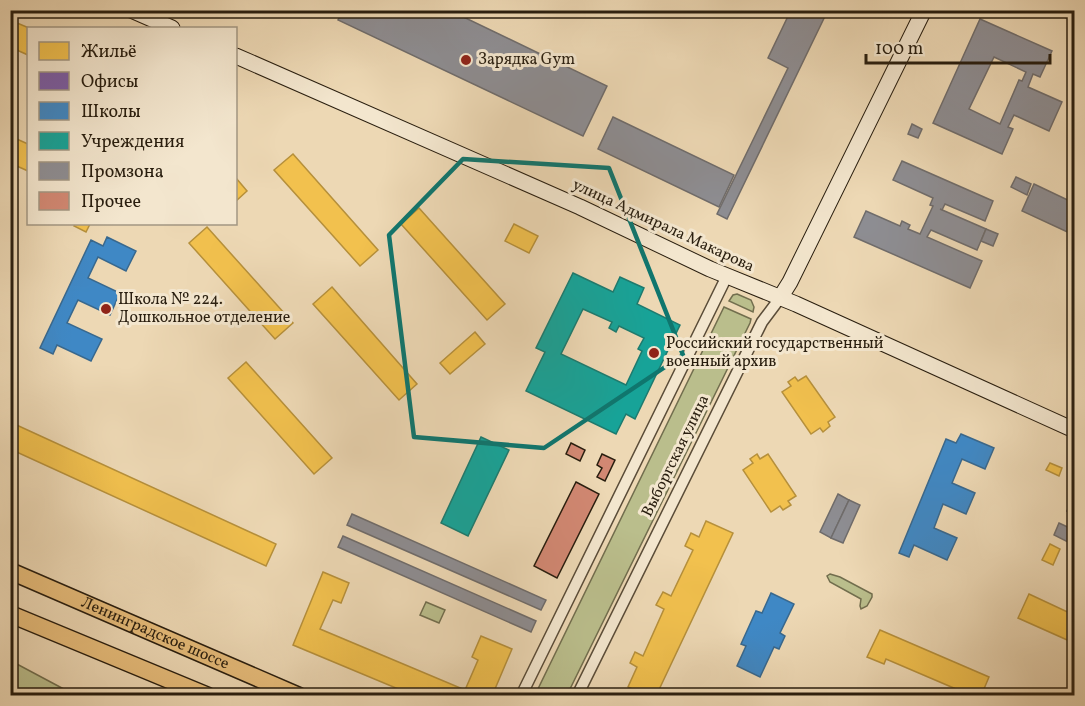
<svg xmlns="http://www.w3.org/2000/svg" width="1085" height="706" viewBox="0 0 1085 706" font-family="Vollkorn,serif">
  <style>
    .green { fill: #babe8c; stroke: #726e4e; stroke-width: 1.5 }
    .homes { fill: #f2c14e; stroke: #b6903b; stroke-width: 1.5 }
    .offices { fill: #7b5ea7; stroke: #624b79; stroke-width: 1.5 }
    .schools { fill: #3f88c5; stroke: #38688e; stroke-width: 1.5 }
    .public { fill: #17a398; stroke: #1c7b6f; stroke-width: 1.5; fill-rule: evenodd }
    .industry { fill: #8d8d92; stroke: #6f6c6b; stroke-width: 1.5; fill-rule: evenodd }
    .building { fill: #d28873; stroke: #291e0f; stroke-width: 1.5 }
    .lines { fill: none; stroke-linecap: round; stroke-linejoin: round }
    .street-casing { stroke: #5a4c38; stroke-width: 13 }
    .secondary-casing { stroke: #291e0f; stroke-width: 17 }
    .primary-casing { stroke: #291e0f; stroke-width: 19 }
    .street { stroke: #f3e6ce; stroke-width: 10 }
    .secondary { stroke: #f3e6ce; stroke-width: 15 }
    .primary { stroke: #e6bc7a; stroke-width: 16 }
    .marked { fill: none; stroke: #0f766e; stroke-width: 4.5; stroke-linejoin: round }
    .poi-dot { fill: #8f2418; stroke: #f3e6ce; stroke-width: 2 }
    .labels { text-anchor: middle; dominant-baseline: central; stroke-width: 6; stroke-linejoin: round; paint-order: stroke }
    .poi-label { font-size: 16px; fill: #291e0f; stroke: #f3e6ce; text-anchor: start }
    .street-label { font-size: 16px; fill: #291e0f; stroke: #f3e6ce }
  </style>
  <rect width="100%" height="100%" fill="#edd8b4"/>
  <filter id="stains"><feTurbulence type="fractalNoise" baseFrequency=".00333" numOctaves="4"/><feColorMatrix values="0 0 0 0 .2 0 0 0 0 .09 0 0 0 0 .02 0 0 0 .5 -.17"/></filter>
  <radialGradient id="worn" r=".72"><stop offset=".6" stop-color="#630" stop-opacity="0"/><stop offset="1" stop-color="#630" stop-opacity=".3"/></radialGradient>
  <!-- green -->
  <g class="green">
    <polygon points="737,294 751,300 754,307 753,312 729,301 733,295"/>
    <polygon points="724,307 751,319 750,323 567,695 535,695"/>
    <polygon points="830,574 840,577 872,594 872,597 867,606 861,609 860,606 861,599 830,582 827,576"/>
    <polygon points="426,602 445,610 439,623 420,615"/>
    <polygon points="11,662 15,663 75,695 44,695 16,691 11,682"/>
  </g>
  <!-- homes -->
  <g class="homes">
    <polygon points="10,20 29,28 28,55 10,47"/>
    <polygon points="10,136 28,144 28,171 10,163"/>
    <polygon points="293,154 378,250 360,266 274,170"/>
    <polygon points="236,178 247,191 236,201"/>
    <polygon points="419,208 505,304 487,320 401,224"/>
    <polygon points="75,224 90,224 86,232 74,226"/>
    <polygon points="514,224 538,236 529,253 505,241"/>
    <polygon points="207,227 293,323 275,339 189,243"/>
    <polygon points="332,287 417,384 399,400 313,304"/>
    <polygon points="475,332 485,344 450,374 440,363"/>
    <polygon points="246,362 332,458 314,474 228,378"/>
    <polygon points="806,376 835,417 828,422 830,426 823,432 820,428 811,434 782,392 791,386 788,382 795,377 798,381"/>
    <polygon points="10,422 276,544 266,566 10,449"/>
    <polygon points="757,454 760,459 768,454 796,496 788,501 791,505 783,510 780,506 771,512 743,470 753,463 750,459"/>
    <polygon points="1050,463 1062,468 1059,476 1046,470"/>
    <polygon points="706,521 733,533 656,696 647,696 628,687 637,667 630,663 635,652 643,656 664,609 656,605 663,592 671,596 693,550 685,546 691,533 699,537"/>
    <polygon points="1050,544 1060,549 1053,565 1042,560"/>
    <polygon points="323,572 349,583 341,603 333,600 320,629 465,690 478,660 472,657 481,636 512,649 492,696 415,696 293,645"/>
    <polygon points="1029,594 1074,615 1074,643 1018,618"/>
    <polygon points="880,630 989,677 981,696 961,696 963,692 886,659 884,664 867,657"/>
  </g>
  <!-- offices -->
  <polygon class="offices" points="1074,494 1074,514 1067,511"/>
  <!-- schools -->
  <g class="schools">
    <polygon points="107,237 136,251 126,271 98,257 88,278 120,293 110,315 78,300 67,323 102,339 91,361 57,345 53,354 40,348 91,240 103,246"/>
    <polygon points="961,434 994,448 985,469 962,459 952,483 975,493 966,514 943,504 934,528 957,538 947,560 914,545 909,557 899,553 946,439 956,443"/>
    <polygon points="771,593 794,604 780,633 785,636 779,649 774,647 760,677 737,666 746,646 741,644 756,611 762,613"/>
  </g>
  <!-- public -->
  <g class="public">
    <path d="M573,273L613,292L620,277L633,283L644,288L637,304L680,325L635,419L626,414L616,434L526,391L545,352L536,348ZM583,309L612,322L609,328L616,332L619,326L644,338L638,349L642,351L626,385L561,354Z"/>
    <polygon points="481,437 509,450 468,536 441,523"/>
  </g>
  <!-- industry -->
  <g class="industry">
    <polygon points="343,10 449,10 607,86 583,136 338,20"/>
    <polygon points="791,10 828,10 727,219 717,214 788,68 768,58"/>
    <polygon points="1051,10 1074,10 1074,22"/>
    <path d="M980,19L1052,51L1040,77L1033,74L1028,87L1062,102L1049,131L1014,115L1008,127L1013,129L1002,154L933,123ZM994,57L1026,72L1022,81L1019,80L1000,124L969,109Z"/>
    <polygon points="613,117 734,175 719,207 598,149"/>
    <polygon points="912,124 922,129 918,138 908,134"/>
    <polygon points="902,161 993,201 985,221 945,204 942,210 940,209 986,229 977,250 931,230 927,237 982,261 970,288 854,237 866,211 900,226 902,221 910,225 908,229 920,234 933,206 930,205 933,198 893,180"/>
    <polygon points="1016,177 1031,184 1027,195 1011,187"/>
    <polygon points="1034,184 1074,203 1074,235 1022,211"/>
    <polygon points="986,229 998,234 993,246 981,241"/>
    <polygon points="1074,312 1074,327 1069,324"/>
    <polygon points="838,494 849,500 831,538 820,532"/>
    <polygon points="849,500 860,505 843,543 831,538"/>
    <polygon points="352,514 546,600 541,610 347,525"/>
    <polygon points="1059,523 1074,530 1074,545 1054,535"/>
    <polygon points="343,536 536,621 531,632 338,547"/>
  </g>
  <!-- building -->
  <g class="building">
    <polygon points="571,443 585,450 580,461 566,454"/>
    <polygon points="602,454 615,460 605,481 597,477 602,468 597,465"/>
    <polygon points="576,482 599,494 557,578 534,566"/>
  </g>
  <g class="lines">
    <!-- street casing -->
    <g class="street-casing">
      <g id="street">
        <polyline points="521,696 727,276"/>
        <polyline points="577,696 762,322 780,298"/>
      </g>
    </g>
    <!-- secondary casing -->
    <g class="secondary-casing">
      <g id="secondary">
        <polyline points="131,10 172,28"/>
        <polyline points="236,56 580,207 710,269 796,304 1074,430"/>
        <polyline points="780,298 790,282 924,10"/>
      </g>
    </g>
    <!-- primary casing -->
    <g class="primary-casing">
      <g id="primary">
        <path id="s1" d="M10,571L299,696"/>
        <polyline points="10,614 208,696"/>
      </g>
    </g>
    <!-- street -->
    <use href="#street" class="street"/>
    <!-- secondary -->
    <use href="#secondary" class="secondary"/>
    <!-- primary -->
    <use href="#primary" class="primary"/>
  </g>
  <!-- marked area -->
  <path class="marked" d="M463,159L609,168L683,355L544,448L414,437L389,235Z"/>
  <!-- markers -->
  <g class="poi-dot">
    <circle cx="466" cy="60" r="6"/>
    <circle cx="106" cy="309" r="6"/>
    <circle cx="654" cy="353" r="6"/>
  </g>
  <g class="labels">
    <!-- poi labels -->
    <g class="poi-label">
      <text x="478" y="60">Зарядка Gym</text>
      <text x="118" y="300">Школа № 224.<tspan x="118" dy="18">Дошкольное отделение</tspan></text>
      <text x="666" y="344">Российский государственный<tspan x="666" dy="18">военный архив</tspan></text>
    </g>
    <!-- street labels -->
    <g class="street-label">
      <text transform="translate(663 226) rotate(25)">улица Адмирала Макарова</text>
      <text transform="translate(676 456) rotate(-64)">Выборгская улица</text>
      <text stroke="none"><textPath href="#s1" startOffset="158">Ленинградское шоссе</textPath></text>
    </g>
  </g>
  <!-- margin -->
  <rect width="1085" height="706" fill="none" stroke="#edd8b4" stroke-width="36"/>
  <rect x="12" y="12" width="1061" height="682" fill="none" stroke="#291e0f" stroke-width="3"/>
  <rect x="18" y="18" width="1049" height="670" fill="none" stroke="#291e0f" stroke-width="1.5"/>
  <!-- legend -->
  <rect x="27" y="27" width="210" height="198" fill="#f3e6ce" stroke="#a29682" stroke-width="1.5"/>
  <rect x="39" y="42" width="30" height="18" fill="#f2c14e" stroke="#a29682" stroke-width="1.5"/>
  <text x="81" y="57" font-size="18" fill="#291e0f">Жильё</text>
  <rect x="39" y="72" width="30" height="18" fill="#7b5ea7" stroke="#a29682" stroke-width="1.5"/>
  <text x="81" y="87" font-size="18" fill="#291e0f">Офисы</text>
  <rect x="39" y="102" width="30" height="18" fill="#3f88c5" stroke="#a29682" stroke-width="1.5"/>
  <text x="81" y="117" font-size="18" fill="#291e0f">Школы</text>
  <rect x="39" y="132" width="30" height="18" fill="#17a398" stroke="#a29682" stroke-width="1.5"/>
  <text x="81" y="147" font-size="18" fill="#291e0f">Учреждения</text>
  <rect x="39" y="162" width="30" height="18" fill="#8d8d92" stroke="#a29682" stroke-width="1.5"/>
  <text x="81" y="177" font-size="18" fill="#291e0f">Промзона</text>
  <rect x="39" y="192" width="30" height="18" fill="#d28873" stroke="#a29682" stroke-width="1.5"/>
  <text x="81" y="207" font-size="18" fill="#291e0f">Прочее</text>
  <!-- scale -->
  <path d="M866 54v9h184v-9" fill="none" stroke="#291e0f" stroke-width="3"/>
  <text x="875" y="54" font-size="18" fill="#291e0f" stroke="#f3e6ce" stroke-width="4.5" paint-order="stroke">100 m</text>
  <rect width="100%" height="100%" filter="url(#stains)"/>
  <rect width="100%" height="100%" fill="url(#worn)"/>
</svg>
